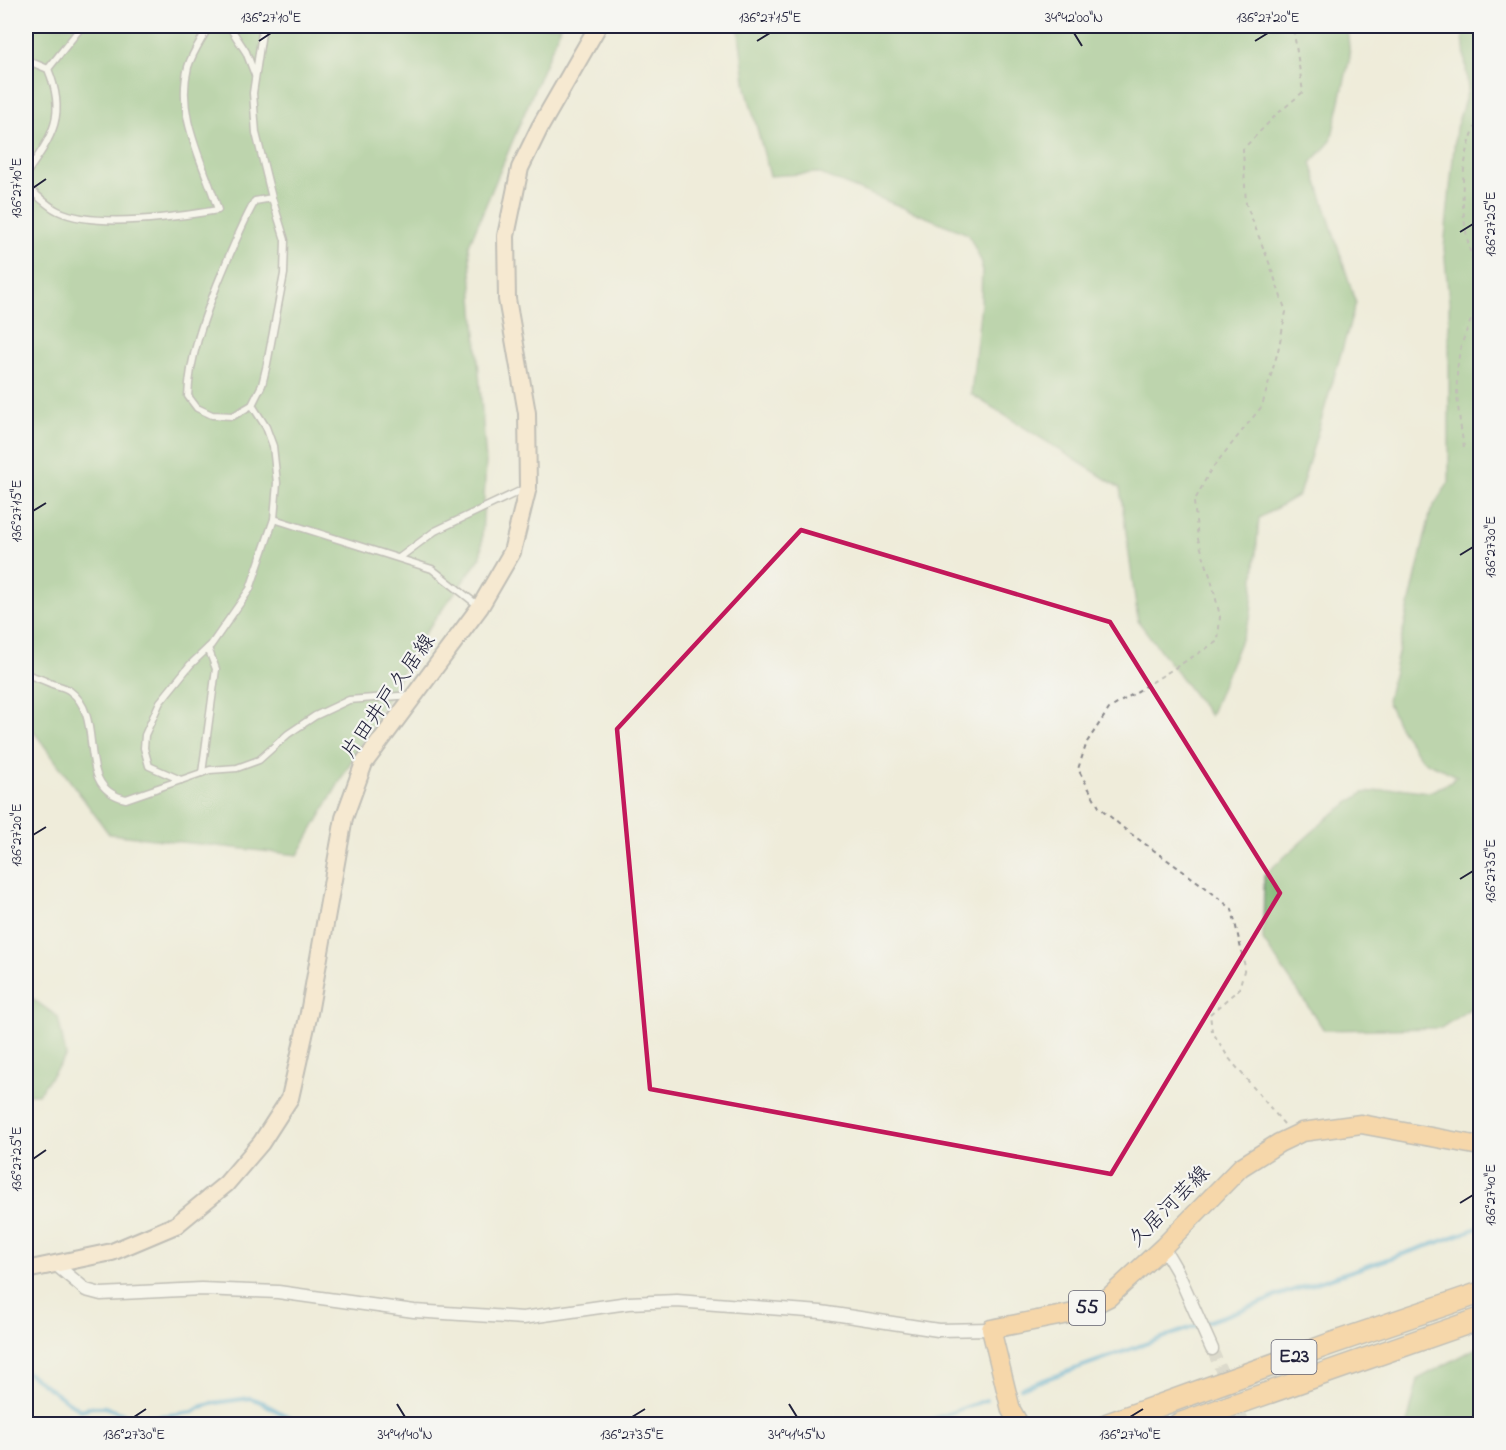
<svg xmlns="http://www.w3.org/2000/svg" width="1506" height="1450" viewBox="0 0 1506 1450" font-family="'Indie Flower','Klee One',sans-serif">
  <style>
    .forest { fill: #80b774; stroke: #516c58; stroke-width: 1.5 }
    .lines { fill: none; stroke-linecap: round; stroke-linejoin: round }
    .stream { stroke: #57a9d2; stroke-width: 4.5 }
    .street-tunnel { stroke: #c6c4ba; stroke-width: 12; stroke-dasharray: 12 6; stroke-linecap: butt }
    .lane-casing { stroke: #88878a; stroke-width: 9 }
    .street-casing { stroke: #88878a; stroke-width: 15 }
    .secondary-casing { stroke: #88878a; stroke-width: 20 }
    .primary-casing { stroke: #88878a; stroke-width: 21 }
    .highway-casing { stroke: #88878a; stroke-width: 24 }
    .path { stroke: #88878a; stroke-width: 2; stroke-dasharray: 4.5 4.5; stroke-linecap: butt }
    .lane { stroke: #fff; stroke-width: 6 }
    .street { stroke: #fff; stroke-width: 12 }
    .secondary { stroke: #ffe4c6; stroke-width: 16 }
    .primary { stroke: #febc70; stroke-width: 18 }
    .highway { stroke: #febc70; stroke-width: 21 }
    .marked { fill: none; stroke: #c2185b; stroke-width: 4.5; stroke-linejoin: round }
    .ticks { fill: none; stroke: #22223b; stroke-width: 2 }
    .labels { text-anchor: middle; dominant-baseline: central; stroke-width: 4.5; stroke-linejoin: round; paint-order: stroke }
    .shield { fill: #f6f6f2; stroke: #626272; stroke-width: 1.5 }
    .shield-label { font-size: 20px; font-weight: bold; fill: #22223b }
    .street-label { font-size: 21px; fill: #22223b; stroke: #f6f6f2 }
    .neatline { fill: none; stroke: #22223b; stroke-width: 2 }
    .ticks-label { font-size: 15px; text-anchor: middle; fill: #22223b }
  </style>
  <rect width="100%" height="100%" fill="#f6f6f2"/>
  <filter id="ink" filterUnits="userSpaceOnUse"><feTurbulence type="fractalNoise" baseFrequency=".0167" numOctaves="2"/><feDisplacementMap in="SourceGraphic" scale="12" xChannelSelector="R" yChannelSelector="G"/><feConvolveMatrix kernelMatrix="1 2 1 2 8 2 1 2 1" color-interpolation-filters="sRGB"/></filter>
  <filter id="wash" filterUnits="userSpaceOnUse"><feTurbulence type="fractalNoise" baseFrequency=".008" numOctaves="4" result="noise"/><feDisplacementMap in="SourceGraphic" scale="24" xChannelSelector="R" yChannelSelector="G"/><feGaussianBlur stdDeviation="1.35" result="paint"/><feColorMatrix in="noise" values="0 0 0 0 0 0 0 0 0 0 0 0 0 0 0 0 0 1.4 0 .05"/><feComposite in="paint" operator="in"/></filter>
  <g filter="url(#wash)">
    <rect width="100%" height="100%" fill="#efecda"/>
    <!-- forest -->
    <g class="forest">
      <polygon points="26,26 561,26 469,245 486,462 481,557 422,637 298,855 109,834 29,725 26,725"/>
      <polygon points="738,26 1347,26 1350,57 1331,141 1311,163 1356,303 1299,495 1259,518 1251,615 1210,716 1138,621 1120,488 971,394 981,303 982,263 968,234 818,173 770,176 746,88"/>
      <polygon points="1462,26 1480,26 1480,1002 1441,1028 1324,1030 1263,940 1264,875 1330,816 1363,793 1400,788 1429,792 1451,782 1457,776 1422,760 1400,729 1387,701 1431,510 1449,482 1449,302 1444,248 1456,128 1468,90"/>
      <polygon points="26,994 58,1017 66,1056 38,1094 26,1094"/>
      <polygon points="1480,1346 1480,1424 1407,1424 1418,1379"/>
    </g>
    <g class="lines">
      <!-- stream -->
      <g class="stream">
        <polyline points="26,1372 80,1410 92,1407 105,1407 137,1419 193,1412 201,1407 214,1403 250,1398 259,1401 301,1424"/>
        <polyline points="1021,1388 1269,1300 1276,1296 1439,1242 1480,1227"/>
        <polyline points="919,1424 986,1400"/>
      </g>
    </g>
  </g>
  <g filter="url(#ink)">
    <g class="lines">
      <!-- street-tunnel -->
      <polyline class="street-tunnel" points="1212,1349 1244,1424"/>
      <!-- lane casing -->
      <g class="lane-casing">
        <g id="lane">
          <polyline points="229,26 246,52 255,75"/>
          <path d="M263,26L253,93L256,133L272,198L285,240L284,274L267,364L262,385L252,405L233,416L212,415L197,408L188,396C190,356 203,321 217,285C229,256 240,228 255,201L272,198"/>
          <path d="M26,60L48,69C67,115 53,135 26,174"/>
          <polyline points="48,69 82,26"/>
          <path d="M26,186C36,194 47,206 58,211C96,229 177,217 218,210C205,165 175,117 188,67C192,53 202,39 209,26"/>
          <polyline points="274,519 432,569 480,607"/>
          <polyline points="399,558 435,531 524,489"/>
          <path d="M26,675C35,676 43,680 52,684C58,686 65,687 70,691C108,719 72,787 126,799L210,770L237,768L259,760L288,734L315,716L349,700L411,695"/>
          <polyline points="202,773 216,669 208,648"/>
          <polyline points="181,780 149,766 144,748 145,735 160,702 190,665 211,645 250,589 274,519 277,483 273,446 266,427 252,405"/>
        </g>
      </g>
      <!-- street casing -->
      <g class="street-casing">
        <g id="street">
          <polyline points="1163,1247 1177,1271 1212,1349"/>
          <polyline points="55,1264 86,1290 101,1294 201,1289 278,1292 414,1311 523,1318 628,1303 677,1301 821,1312 938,1330 991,1329"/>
        </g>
      </g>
      <!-- secondary casing -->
      <g class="secondary-casing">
        <polyline id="secondary" points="26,1270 112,1252 176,1225 226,1184 261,1143 290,1098 309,1013 344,818 364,763 480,607 512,552 528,487 527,413 507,299 506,236 520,168 540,127 598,26"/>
      </g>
      <!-- primary casing -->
      <g class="primary-casing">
        <polyline id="primary" points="1019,1424 1011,1410 991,1329 1079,1312 1109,1297 1163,1247 1241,1167 1279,1143 1302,1132 1361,1124 1480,1146"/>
      </g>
      <!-- highway casing -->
      <g class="highway-casing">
        <g id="highway">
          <polyline points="1108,1424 1330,1344 1480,1293"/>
          <polyline points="1179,1424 1480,1319"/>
        </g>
      </g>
      <!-- path -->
      <g class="path">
        <polyline points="1471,26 1480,60"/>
        <path d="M1480,116C1453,171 1461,229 1480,285"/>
        <path d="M1464,448C1459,416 1453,383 1460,351C1464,333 1474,315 1480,299"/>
        <polyline points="1284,1124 1228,1057 1212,1031 1210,1014 1239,989 1245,967 1232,909 1205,887 1127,831 1099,807 1078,769 1087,742 1109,709 1218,641 1220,616 1211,579 1198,539 1194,502 1210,471 1262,406 1278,351 1286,312 1270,265 1246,204 1243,149 1276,115 1303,92 1293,26"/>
      </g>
      <!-- lane -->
      <use href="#lane" class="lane"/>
      <!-- street -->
      <use href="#street" class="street"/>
      <!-- secondary -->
      <use href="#secondary" class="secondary"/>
      <!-- primary -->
      <use href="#primary" class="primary"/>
      <!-- highway -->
      <use href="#highway" class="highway"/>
    </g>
  </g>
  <!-- marked area -->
  <path d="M0 0H1506V1450H0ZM801,530L1110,622L1280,893L1111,1174L650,1089L617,729Z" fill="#efecda" fill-opacity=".55" fill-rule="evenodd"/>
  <path class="marked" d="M801,530L1110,622L1280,893L1111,1174L650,1089L617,729Z"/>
  <!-- ticks -->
  <path class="ticks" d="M1074,33L1082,46M259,41L271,33M757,41L770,33M1255,41L1268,33M33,188L46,179M1460,232L1473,224M33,511L46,503M1460,555L1473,547M33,835L46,827M1460,879L1473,871M33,1159L46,1150M1460,1203L1473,1195M397,1404L405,1417M789,1404L797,1417M134,1417L146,1409M632,1417L645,1409M1130,1417L1143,1409"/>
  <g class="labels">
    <!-- shield labels -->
    <g class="shield">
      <rect x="1069" y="1291" width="36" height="34" rx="4.5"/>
      <rect x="1271.5" y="1340" width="45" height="34" rx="4.5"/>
    </g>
    <g class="shield-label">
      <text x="1087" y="1308">55</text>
      <text x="1294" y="1357">E23</text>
    </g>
    <!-- street labels -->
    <g class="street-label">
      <text transform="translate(389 697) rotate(-55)">片田井戸久居線</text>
      <text transform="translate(1170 1207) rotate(-45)">久居河芸線</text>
    </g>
  </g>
  <!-- margin -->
  <rect width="1506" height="1450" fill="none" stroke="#f6f6f2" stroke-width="66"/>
  <rect x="33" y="33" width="1440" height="1384" class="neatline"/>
  <g class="ticks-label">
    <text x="271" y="22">136°27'10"E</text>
    <text x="770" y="22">136°27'15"E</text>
    <text x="1074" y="22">34°42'00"N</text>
    <text x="1268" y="22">136°27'20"E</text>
    <text transform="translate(16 188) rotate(-90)" y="5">136°27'10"E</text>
    <text transform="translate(1490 224) rotate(-90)" y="5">136°27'25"E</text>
    <text transform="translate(16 511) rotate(-90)" y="5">136°27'15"E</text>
    <text transform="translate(1490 547) rotate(-90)" y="5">136°27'30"E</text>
    <text transform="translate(16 835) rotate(-90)" y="5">136°27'20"E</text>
    <text transform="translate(1490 871) rotate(-90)" y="5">136°27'35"E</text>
    <text transform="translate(16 1159) rotate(-90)" y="5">136°27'25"E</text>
    <text transform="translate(1490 1195) rotate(-90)" y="5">136°27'40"E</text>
    <text x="134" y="1439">136°27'30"E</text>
    <text x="405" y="1439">34°41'40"N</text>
    <text x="632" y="1439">136°27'35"E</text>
    <text x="797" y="1439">34°41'45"N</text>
    <text x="1130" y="1439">136°27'40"E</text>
  </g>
</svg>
